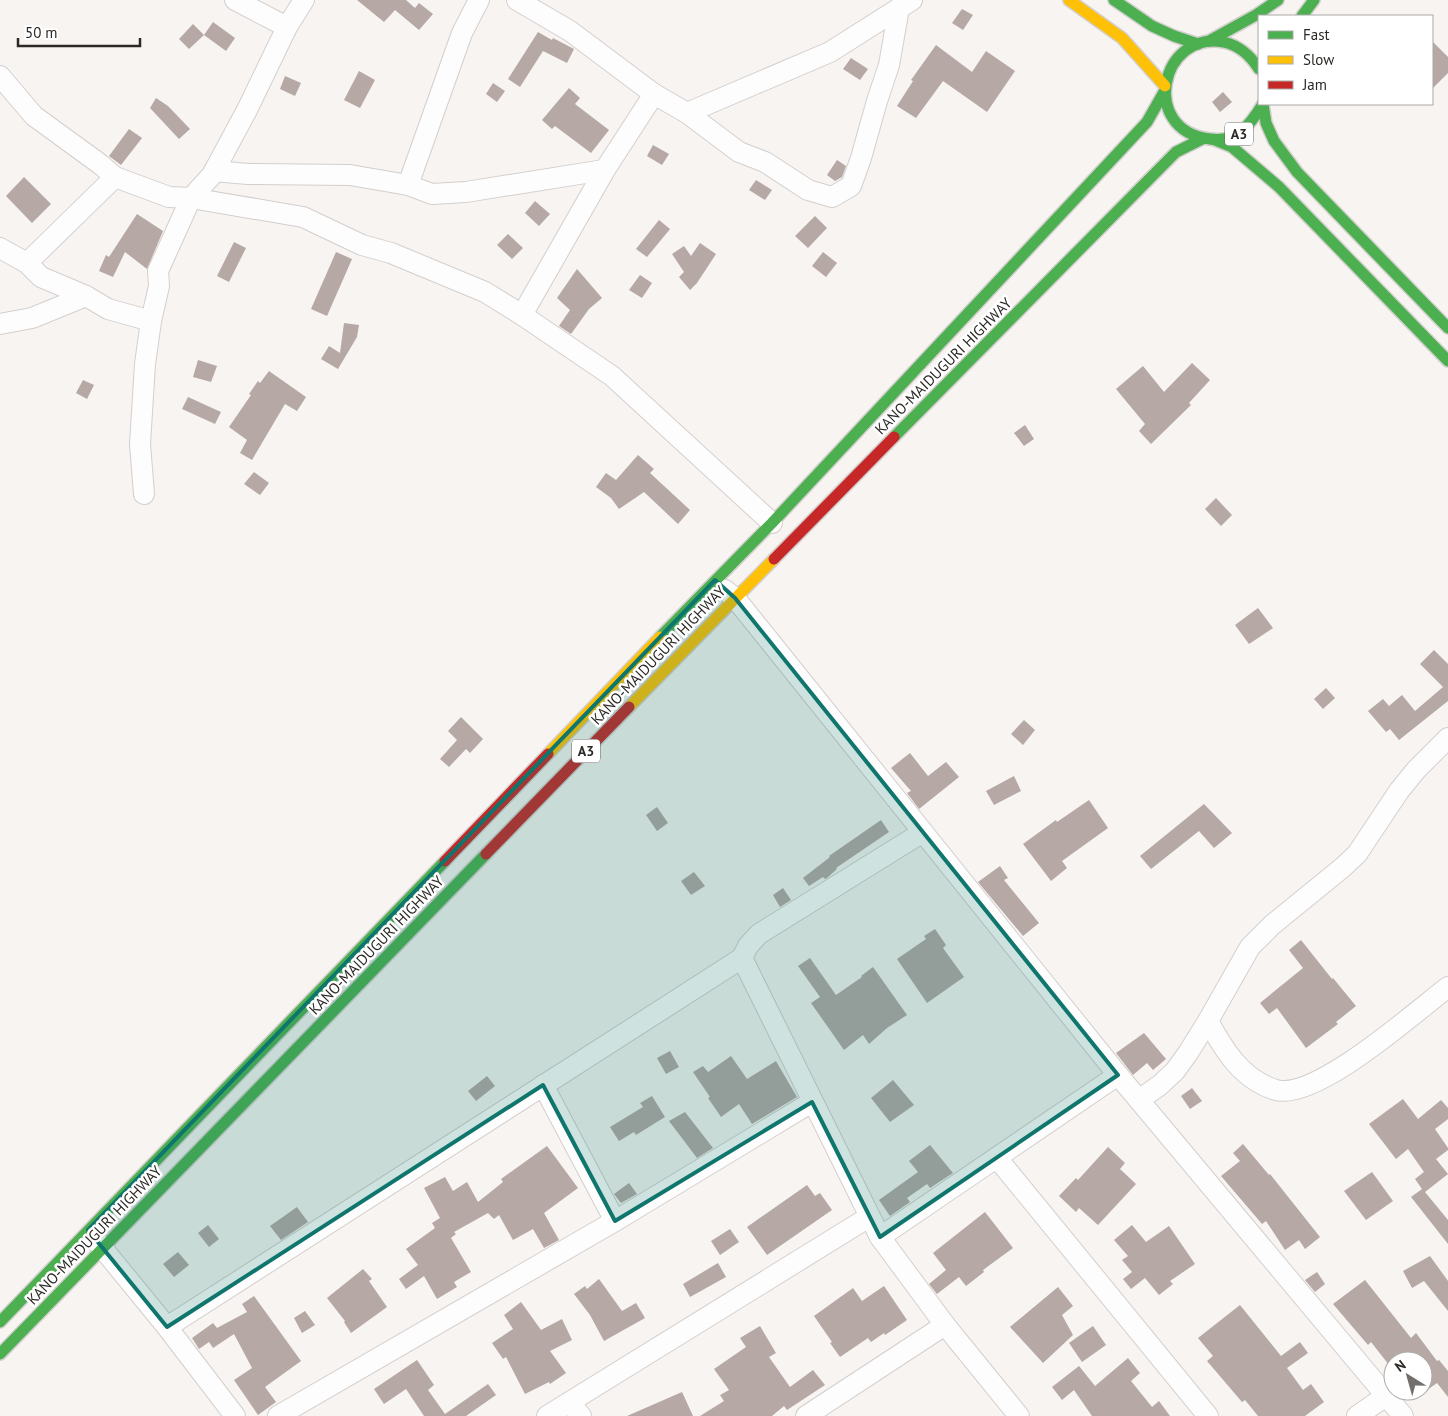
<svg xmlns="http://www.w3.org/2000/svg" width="1448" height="1416" viewBox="0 0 1448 1416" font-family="'PT Sans',sans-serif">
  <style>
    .building { fill: #b5a8a5 }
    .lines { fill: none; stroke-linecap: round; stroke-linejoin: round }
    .street-casing { stroke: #d3cfcd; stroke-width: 22 }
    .fast-casing { stroke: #d3cfcd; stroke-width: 14 }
    .slow-casing { stroke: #d3cfcd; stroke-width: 14 }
    .jam-casing { stroke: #d3cfcd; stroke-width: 14 }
    .street { stroke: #fefdfd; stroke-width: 20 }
    .fast { stroke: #4caf50; stroke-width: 11 }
    .slow { stroke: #ffc107; stroke-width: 11 }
    .jam { stroke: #c62828; stroke-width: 11 }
    .marked { fill: #0f766e; fill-opacity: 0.2; stroke: #0f766e; stroke-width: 4; stroke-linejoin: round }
    .labels { text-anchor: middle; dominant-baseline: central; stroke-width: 5; stroke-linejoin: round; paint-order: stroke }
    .shield { fill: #fff; stroke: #6b6867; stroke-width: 1 }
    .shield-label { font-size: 14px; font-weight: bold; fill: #2b2826 }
    .street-label { font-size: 15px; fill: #2b2826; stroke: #fff }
  </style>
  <rect width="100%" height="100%" fill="#f8f4f2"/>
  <!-- building -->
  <g class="building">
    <polygon points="357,0 406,0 415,8 419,3 433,14 419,30 395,10 384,22"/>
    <polygon points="962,9 973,15 963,30 952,23"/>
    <polygon points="213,22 235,38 226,51 204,35"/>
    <polygon points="193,24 204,35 189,49 179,39"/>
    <polygon points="538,32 552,40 553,38 574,49 567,63 543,51 520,87 508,79"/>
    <polygon points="1432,41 1448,57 1448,73 1432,89"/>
    <polygon points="936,45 972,72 986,51 1015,71 987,112 943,81 916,118 897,106 913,81 911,80"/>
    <polygon points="851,58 868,69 860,80 843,69"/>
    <polygon points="359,71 375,80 360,108 344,100"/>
    <polygon points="285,76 301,83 295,96 280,89"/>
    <polygon points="493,83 505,91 497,102 486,94"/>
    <polygon points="569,88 580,98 575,104 609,130 591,153 555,126 552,129 542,120"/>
    <polygon points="1223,92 1232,102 1220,112 1212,102"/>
    <polygon points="156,98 168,106 190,129 179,139 150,108"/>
    <polygon points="129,129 142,138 121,165 109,156"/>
    <polygon points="653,145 669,154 662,165 647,156"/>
    <polygon points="837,160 846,166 842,177 835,181 827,175"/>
    <polygon points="24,177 51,204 32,223 6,196"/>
    <polygon points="756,180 772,190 765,200 749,190"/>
    <polygon points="535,201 550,214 539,226 525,213"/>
    <polygon points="137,214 163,231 147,269 125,252 113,277 99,271 106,255 109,257"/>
    <polygon points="815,216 827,228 808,248 795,236"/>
    <polygon points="659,220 670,229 647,257 636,249"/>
    <polygon points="508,234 523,248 512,259 497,245"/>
    <polygon points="234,242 246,248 229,282 217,276"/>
    <polygon points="700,243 716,254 697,283 690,290 679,277 684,272 672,254 684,246 691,256"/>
    <polygon points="336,252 352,259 327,316 311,309"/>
    <polygon points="823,252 837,263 826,277 812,266"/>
    <polygon points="577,269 602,298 589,309 571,334 559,326 570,310 557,298"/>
    <polygon points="640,275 652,283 642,298 629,290"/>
    <polygon points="344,323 359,325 357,337 338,369 321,359 329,346 340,353"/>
    <polygon points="198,360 217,366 211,382 193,377"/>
    <polygon points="1192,363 1210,380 1189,403 1191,405 1151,444 1139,431 1145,424 1116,389 1143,366 1164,392"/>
    <polygon points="269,371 306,397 297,411 285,404 252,460 240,453 247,440 229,427 251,395 249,394 258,381 260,383"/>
    <polygon points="83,380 94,385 87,399 76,393"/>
    <polygon points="188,397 221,412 215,424 182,409"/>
    <polygon points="1025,425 1034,439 1024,446 1014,433"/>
    <polygon points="638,455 654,469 650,473 690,510 678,524 644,492 619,509 611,498 596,487 606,473 616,480"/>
    <polygon points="254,472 269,483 260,495 244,484"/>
    <polygon points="1216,498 1232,515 1221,526 1205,509"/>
    <polygon points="1258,608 1273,628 1249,644 1235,625"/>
    <polygon points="1434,650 1448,664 1448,701 1399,740 1390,729 1386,732 1368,711 1383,699 1389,706 1402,695 1415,711 1443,687 1420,664"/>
    <polygon points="1326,688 1335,698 1323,709 1314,699"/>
    <polygon points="461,717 483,739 470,753 466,749 449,767 440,759 457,740 448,731"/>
    <polygon points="1024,720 1035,730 1023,745 1011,734"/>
    <polygon points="910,753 928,776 946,762 959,777 919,809 907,793 911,791 891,768"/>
    <polygon points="1014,776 1021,791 994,805 986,791"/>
    <polygon points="1089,800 1108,828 1062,861 1067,868 1051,881 1023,844 1056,820 1057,822"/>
    <polygon points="1204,804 1232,833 1214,848 1199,831 1151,869 1140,856"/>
    <polygon points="657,807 668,823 657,831 646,815"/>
    <polygon points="881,820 889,832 836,868 837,869 827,878 825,879 823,877 809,886 803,878 830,857 829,856"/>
    <polygon points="1000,866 1008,878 1004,880 1039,923 1023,936 978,882"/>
    <polygon points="694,872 705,886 691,895 681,881"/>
    <polygon points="783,888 791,900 780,907 773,895"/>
    <polygon points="935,929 946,945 943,948 964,977 927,1003 897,959 926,939 924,936"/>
    <polygon points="1301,940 1332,979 1333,978 1356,1006 1336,1022 1338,1024 1306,1048 1277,1008 1269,1014 1260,1003 1303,968 1289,950"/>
    <polygon points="810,958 836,995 862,977 861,976 873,967 907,1015 887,1028 869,1044 863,1035 844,1050 811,1003 820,997 798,966"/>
    <polygon points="1144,1033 1166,1059 1153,1070 1147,1063 1133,1075 1116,1053"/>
    <polygon points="670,1051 679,1067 666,1074 657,1058"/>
    <polygon points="731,1056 747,1079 776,1061 797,1097 752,1124 739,1104 721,1117 708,1098 710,1097 693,1072 703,1066 708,1072"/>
    <polygon points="487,1076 495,1086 476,1101 468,1091"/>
    <polygon points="893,1080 914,1105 890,1122 871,1098"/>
    <polygon points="1192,1088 1202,1101 1190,1109 1181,1096"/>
    <polygon points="652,1096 665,1117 636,1135 634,1132 619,1141 610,1127 643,1107 640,1103"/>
    <polygon points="1403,1099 1418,1119 1441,1100 1448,1108 1448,1119 1435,1129 1448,1148 1448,1150 1436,1159 1448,1174 1425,1192 1448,1220 1448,1244 1411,1197 1422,1189 1415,1179 1424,1172 1408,1149 1396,1159 1369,1124"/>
    <polygon points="685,1112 713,1148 697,1158 669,1121"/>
    <polygon points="1243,1144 1269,1175 1270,1174 1320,1237 1305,1249 1299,1240 1285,1250 1266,1221 1262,1224 1221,1176 1240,1161 1233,1153"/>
    <polygon points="930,1145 953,1173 930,1188 927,1184 907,1198 910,1202 890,1216 879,1200 918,1172 909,1161"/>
    <polygon points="547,1146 578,1188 544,1213 559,1240 544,1248 533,1229 513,1240 499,1215 494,1219 488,1213 454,1232 456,1234 451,1238 471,1272 454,1282 457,1287 437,1299 424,1276 406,1289 399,1279 418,1265 406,1249 435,1228 432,1223 440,1218 424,1188 445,1177 453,1191 467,1182 478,1202 503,1182 501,1179"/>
    <polygon points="1108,1147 1125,1163 1120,1169 1136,1184 1098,1225 1079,1208 1076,1212 1059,1196 1076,1178 1078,1180"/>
    <polygon points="1372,1172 1393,1201 1366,1220 1344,1191"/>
    <polygon points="629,1183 637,1194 621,1203 614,1194"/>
    <polygon points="807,1185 815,1196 820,1193 832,1210 767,1255 747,1227"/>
    <polygon points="297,1207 308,1222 281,1240 270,1226"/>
    <polygon points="985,1212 1013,1248 983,1270 984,1272 966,1286 959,1277 937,1294 929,1284 946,1270 933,1253"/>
    <polygon points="208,1225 219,1239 209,1247 198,1233"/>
    <polygon points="1132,1225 1146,1242 1169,1226 1195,1264 1170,1281 1173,1284 1159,1295 1145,1278 1131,1289 1123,1279 1132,1272 1122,1260 1128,1256 1114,1240"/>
    <polygon points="730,1229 739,1242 720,1255 711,1241"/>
    <polygon points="178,1252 189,1265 174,1277 163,1264"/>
    <polygon points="1430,1256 1448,1281 1448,1311 1424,1281 1412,1288 1403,1271"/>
    <polygon points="718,1263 726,1277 690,1297 683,1284"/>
    <polygon points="363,1269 372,1279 369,1281 387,1307 351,1333 344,1322 345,1321 327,1298"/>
    <polygon points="1317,1272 1325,1284 1315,1292 1305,1280"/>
    <polygon points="599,1279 622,1311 636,1303 645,1318 604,1341 590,1315 574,1294 585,1286 587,1289"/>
    <polygon points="1365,1280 1411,1338 1416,1333 1437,1361 1439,1360 1448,1371 1448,1397 1437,1383 1423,1393 1423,1361 1393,1361 1393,1370 1371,1342 1368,1345 1333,1304"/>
    <polygon points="884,1286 907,1320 885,1335 884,1333 871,1342 868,1338 840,1357 830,1343 832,1342 814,1316 853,1288 862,1301"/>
    <polygon points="1058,1287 1073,1306 1062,1315 1073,1335 1043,1363 1010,1327"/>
    <polygon points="254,1296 301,1361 265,1387 276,1402 258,1415 234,1380 252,1368 234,1334 213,1348 209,1342 199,1349 192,1338 213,1323 217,1328 247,1312 242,1304"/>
    <polygon points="521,1302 541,1330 562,1319 572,1340 550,1351 566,1373 550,1384 549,1382 525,1394 506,1357 503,1359 492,1343 513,1329 504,1315"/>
    <polygon points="1240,1305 1281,1356 1300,1342 1308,1353 1287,1368 1303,1390 1311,1384 1324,1402 1305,1416 1258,1416 1245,1400 1242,1402 1207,1361 1213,1356 1198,1338"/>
    <polygon points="305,1311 315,1325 302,1333 294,1318"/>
    <polygon points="760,1326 776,1353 769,1357 790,1387 813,1370 825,1385 787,1410 784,1406 772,1416 700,1416 724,1401 720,1395 729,1390 714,1369 746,1347 740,1338"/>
    <polygon points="1093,1326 1106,1345 1082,1362 1069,1343"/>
    <polygon points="1128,1358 1140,1373 1131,1381 1152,1407 1159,1401 1170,1416 1092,1416 1074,1390 1062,1400 1052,1387 1079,1366 1095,1386"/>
    <polygon points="417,1360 434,1385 428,1390 445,1414 488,1384 496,1395 466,1416 424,1416 406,1389 384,1404 374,1389"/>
    <polygon points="682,1392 693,1416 627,1416"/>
  </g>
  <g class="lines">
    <!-- street casing -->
    <g class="street-casing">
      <g id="street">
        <polyline points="235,0 287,27"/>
        <polyline points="517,0 570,31 654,94 687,113 739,152 765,162 808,190 832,197 851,186 861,158 877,101 889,65 899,8"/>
        <polyline points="0,76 34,116 100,164 115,177 169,197 191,198 303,217 362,245 391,253 485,292 522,315 612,376 772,523"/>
        <polyline points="687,113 830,52 912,0"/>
        <polyline points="214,171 248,174 350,175 408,185 432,194 466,192 604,170"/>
        <polyline points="408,185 462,33 479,0"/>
        <polyline points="0,248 27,263 41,277 86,296 108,309 151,321"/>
        <polyline points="27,263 115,177"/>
        <polyline points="522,315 606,168 654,94"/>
        <polyline points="0,324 32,318 86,296"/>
        <polyline points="144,494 140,444 145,364 151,321 159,286 158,271 191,198 212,175 247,110 287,27 304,0"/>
        <polyline points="725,590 735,598 1118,1075 1403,1416"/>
        <polyline points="923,832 759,934 748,946 742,958 880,1237 945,1325 1019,1416"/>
        <path d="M1208,1021C1224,1050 1242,1080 1276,1090C1316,1101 1415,1012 1448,987"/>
        <polyline points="543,1085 615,1221"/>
        <polyline points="1139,1100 1160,1085 1175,1071 1188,1053 1208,1021 1250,947 1272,925 1342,868 1357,854 1399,791 1416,770 1448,738"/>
        <polyline points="997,1158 1208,1416"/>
        <polyline points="880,1237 1118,1075"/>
        <polyline points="95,1239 167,1327 235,1416"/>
        <polyline points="167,1327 742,958"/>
        <polyline points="570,1403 581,1416"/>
        <polyline points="278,1416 615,1221 812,1102"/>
        <polyline points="547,1416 869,1217"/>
        <polyline points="806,1416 945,1325"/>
        <polyline points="1357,1416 1386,1396"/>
      </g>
    </g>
    <!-- fast casing -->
    <g class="fast-casing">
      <g id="fast">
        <polyline points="1114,0 1152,26 1174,36 1198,44"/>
        <polyline points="1302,16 1314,0"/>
        <polyline points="1209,41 1256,15 1278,0"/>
        <path d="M1259,69C1250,55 1240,46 1224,42C1160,30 1139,131 1210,139C1237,143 1250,125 1263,104"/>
        <polyline points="1263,104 1266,123 1274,141 1297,172 1448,328"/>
        <polyline points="1215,140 1232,147 1279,187 1448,361"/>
        <polyline points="894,437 1176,152 1202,139"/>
        <polyline points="660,637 772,523 1147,122 1164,92"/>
        <polyline points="0,1322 445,861"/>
        <polyline points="0,1354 486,854"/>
      </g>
    </g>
    <!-- slow casing -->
    <g class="slow-casing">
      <g id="slow">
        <polyline points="1069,0 1122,38 1165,86"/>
        <polyline points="629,707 774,559"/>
        <polyline points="548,754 660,637"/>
      </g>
    </g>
    <!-- jam casing -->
    <g class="jam-casing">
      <g id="jam">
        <polyline points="774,559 894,437"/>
        <polyline points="486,854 629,707"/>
        <polyline points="445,861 548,754"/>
      </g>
    </g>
    <!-- street -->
    <use href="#street" class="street"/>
    <!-- fast -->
    <use href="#fast" class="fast"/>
    <!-- slow -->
    <use href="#slow" class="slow"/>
    <!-- jam -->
    <use href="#jam" class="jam"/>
  </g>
  <!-- marked area -->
  <path class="marked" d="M715,580L735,598L1118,1075L880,1237L812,1102L615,1221L543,1085L167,1327L88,1230Z"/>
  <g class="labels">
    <!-- shield labels -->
    <g class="shield">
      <rect x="1225" y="122.5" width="28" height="23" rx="4"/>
      <rect x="572" y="739.5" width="28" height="23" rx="4"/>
    </g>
    <g class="shield-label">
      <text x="1239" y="134">A3</text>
      <text x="586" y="751">A3</text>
    </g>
    <!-- street labels -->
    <g class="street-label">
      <text transform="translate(943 366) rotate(-45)">KANO-MAIDUGURI HIGHWAY</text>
      <text transform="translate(658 655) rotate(-46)">KANO-MAIDUGURI HIGHWAY</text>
      <text transform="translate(376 945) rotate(-46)">KANO-MAIDUGURI HIGHWAY</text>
      <text transform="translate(94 1235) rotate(-46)">KANO-MAIDUGURI HIGHWAY</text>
    </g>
  </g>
  <!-- legend -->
  <rect x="1258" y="15" width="175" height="90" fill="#ffffff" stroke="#aaa9a8"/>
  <rect x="1268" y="31" width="25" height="8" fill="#4caf50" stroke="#aaa9a8"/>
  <text x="1303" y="40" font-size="15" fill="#2b2826">Fast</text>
  <rect x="1268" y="56" width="25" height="8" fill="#ffc107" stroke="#aaa9a8"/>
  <text x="1303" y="65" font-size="15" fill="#2b2826">Slow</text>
  <rect x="1268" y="81" width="25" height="8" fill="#c62828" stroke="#aaa9a8"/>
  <text x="1303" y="90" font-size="15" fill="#2b2826">Jam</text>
  <!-- north arrow -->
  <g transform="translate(1408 1376) rotate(323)"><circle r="24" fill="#ffffff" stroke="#aaa9a8"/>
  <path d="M0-4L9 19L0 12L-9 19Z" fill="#736f6d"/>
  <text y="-8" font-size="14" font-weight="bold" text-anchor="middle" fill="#2b2826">N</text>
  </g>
  <!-- scale -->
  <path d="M18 38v8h122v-8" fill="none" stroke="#2b2826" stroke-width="2.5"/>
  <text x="25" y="38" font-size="15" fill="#2b2826" stroke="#ffffff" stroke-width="4" paint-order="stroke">50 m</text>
</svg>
